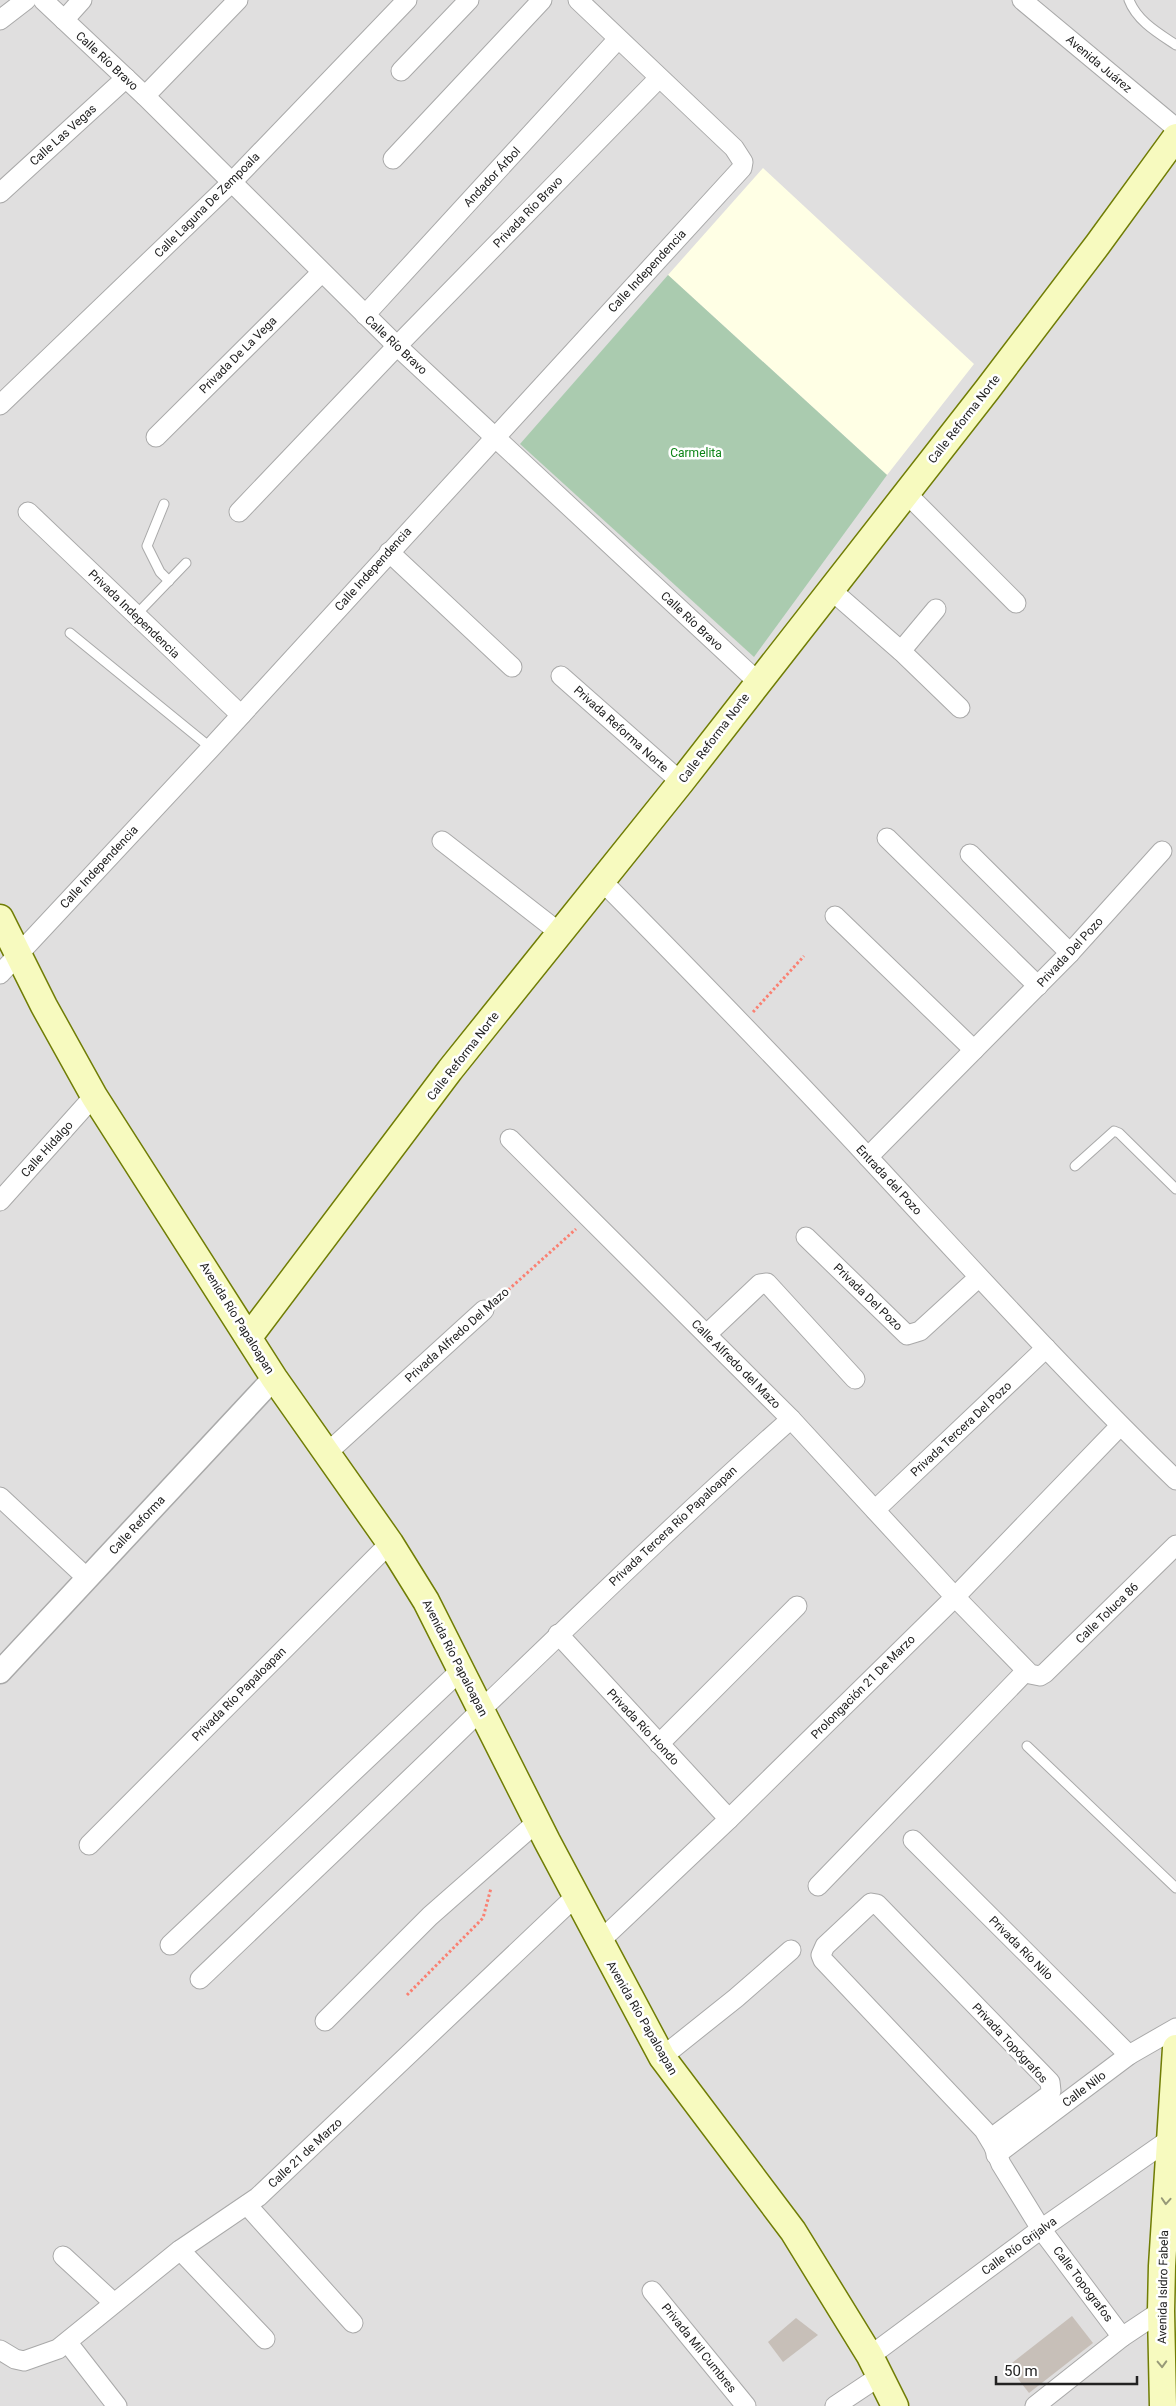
<svg xmlns="http://www.w3.org/2000/svg" width="1176" height="2406" viewBox="0 0 1176 2406" font-family="Roboto,sans-serif">
  <style>
    .residential { fill: #e0dfdf }
    .education { fill: #ffffe5 }
    .cemetery { fill: #aacbaf }
    .building { fill: #c7bfb8 }
    .lines { fill: none; stroke-linecap: round; stroke-linejoin: round }
    .service-casing { stroke: #a9a9a9; stroke-width: 11 }
    .minor-casing { stroke: #a9a9a9; stroke-width: 21 }
    .tertiary-casing { stroke: #a9a9a9; stroke-width: 25 }
    .secondary-casing { stroke: #707d05; stroke-width: 29 }
    .path { stroke: #fa8072; stroke-width: 3; stroke-dasharray: 2.5 2.5; stroke-linecap: butt }
    .service { stroke: #fff; stroke-width: 9 }
    .minor { stroke: #fff; stroke-width: 19 }
    .tertiary { stroke: #fff; stroke-width: 22 }
    .secondary { stroke: #f7fabf; stroke-width: 26 }
    .oneway { stroke: #979978 }
    .labels { text-anchor: middle; dominant-baseline: central; stroke-width: 5; stroke-linejoin: round; paint-order: stroke }
    .street-label { font-size: 12px; fill: #222; stroke: #fff }
    .park-label { font-size: 12px; fill: #0c8416; stroke: #fff }
  </style>
  <rect width="100%" height="100%" fill="#f2efe9"/>
  <!-- residential -->
  <rect class="residential" x="0" y="0" width="1176" height="2406"/>
  <!-- education -->
  <polygon class="education" points="763,168 974,364 887,475 668,275"/>
  <!-- cemetery -->
  <polygon class="cemetery" points="668,275 887,475 754,657 520,444"/>
  <!-- building -->
  <g class="building">
    <polygon points="1072,2316 1093,2343 1029,2393 1008,2366"/>
    <polygon points="796,2318 818,2335 783,2362 768,2342"/>
  </g>
  <g class="lines">
    <!-- service casing -->
    <g class="service-casing">
      <g id="service">
        <path d="M1129,0C1137,21 1158,33 1176,45"/>
        <polyline points="164,504 147,546 160,572 169,581"/>
        <polyline points="136,615 186,563"/>
        <polyline points="70,633 211,748"/>
        <polyline points="1075,1166 1114,1131 1119,1133 1176,1189"/>
        <polyline points="1027,1746 1176,1888"/>
      </g>
    </g>
    <!-- minor casing -->
    <g class="minor-casing">
      <g id="minor">
        <polyline points="43,0 145,96 397,346 757,681"/>
        <polyline points="1022,0 1176,128"/>
        <polyline points="0,20 26,0"/>
        <polyline points="64,20 82,0"/>
        <polyline points="401,71 469,0"/>
        <polyline points="145,96 238,0"/>
        <polyline points="393,159 542,0"/>
        <polyline points="0,193 126,78"/>
        <polyline points="365,315 618,39"/>
        <polyline points="0,405 231,183 407,0"/>
        <polyline points="156,437 321,273"/>
        <polyline points="906,493 1016,603"/>
        <polyline points="28,512 241,715"/>
        <polyline points="239,512 397,346 659,78"/>
        <polyline points="389,552 512,667"/>
        <polyline points="830,589 901,651 960,708"/>
        <polyline points="901,651 936,609"/>
        <polyline points="561,676 681,782"/>
        <polyline points="887,838 1038,986"/>
        <polyline points="442,841 560,933"/>
        <polyline points="970,854 1070,953"/>
        <path d="M602,881C692,972 781,1063 868,1157C969,1266 1069,1376 1176,1480"/>
        <polyline points="835,916 974,1050"/>
        <polyline points="0,974 211,748 742,168 743,162 734,148 578,0"/>
        <polyline points="510,1139 791,1419 955,1597 1030,1674 1040,1676 1045,1673 1176,1545"/>
        <polyline points="868,1157 1070,953 1162,851"/>
        <polyline points="0,1201 94,1096"/>
        <polyline points="806,1237 907,1335 920,1331 978,1278"/>
        <polyline points="707,1334 760,1284 767,1283 855,1379"/>
        <polyline points="327,1453 484,1310"/>
        <polyline points="0,1497 87,1578"/>
        <polyline points="875,1510 1046,1348"/>
        <polyline points="558,1634 729,1819"/>
        <polyline points="659,1744 797,1606"/>
        <polyline points="913,1840 1129,2055"/>
        <polyline points="89,1845 390,1543"/>
        <polyline points="818,1886 1026,1671"/>
        <polyline points="599,1942 729,1819 955,1597 1120,1426"/>
        <polyline points="170,1945 462,1669"/>
        <path d="M200,1979C294,1889 388,1801 481,1710C583,1612 684,1514 791,1419"/>
        <polyline points="325,2021 430,1916 537,1822"/>
        <polyline points="662,2057 736,1998 791,1950"/>
        <polyline points="990,2139 1049,2095 1051,2091 1050,2082 877,1904 871,1903 825,1946 821,1955 823,1960 984,2130 993,2145 1001,2164 1041,2229 1122,2337"/>
        <polyline points="996,2155 1129,2055 1176,2028"/>
        <polyline points="247,2205 353,2323"/>
        <polyline points="180,2250 265,2339"/>
        <polyline points="63,2256 114,2303"/>
        <polyline points="652,2291 746,2406"/>
        <polyline points="68,2343 117,2406"/>
        <polyline points="0,2350 15,2359 24,2361 58,2349 180,2250 258,2197 576,1896"/>
        <polyline points="870,2356 1041,2229 1170,2139"/>
        <polyline points="835,2406 880,2376"/>
        <polyline points="1035,2406 1122,2337 1161,2311"/>
      </g>
    </g>
    <!-- tertiary casing -->
    <g class="tertiary-casing">
      <polyline id="tertiary" points="0,1672 274,1378"/>
    </g>
    <!-- secondary casing -->
    <g class="secondary-casing">
      <g id="secondary">
        <polyline points="0,918 44,1006 94,1096 274,1378 390,1543 426,1601 547,1841 662,2057 793,2231 870,2356 895,2406"/>
        <polyline points="249,1337 450,1070 681,782 987,390 1098,244 1176,137"/>
        <polyline points="1163,2406 1161,2311 1162,2266 1176,2048"/>
      </g>
    </g>
    <!-- path -->
    <g class="path">
      <polyline points="753,1012 804,956"/>
      <polyline points="497,1300 576,1229"/>
      <polyline points="407,1995 483,1918 491,1888"/>
    </g>
    <!-- service -->
    <use href="#service" class="service"/>
    <!-- minor -->
    <use href="#minor" class="minor"/>
    <!-- tertiary -->
    <use href="#tertiary" class="tertiary"/>
    <!-- secondary -->
    <use href="#secondary" class="secondary"/>
  </g>
  <!-- one-way arrows -->
  <defs><path id="oneway-chevron" d="M-2-3.5L2.5 0L-2 3.5" fill="none" stroke-width="1.6" stroke-linecap="round" stroke-linejoin="round" transform="scale(1.25)"/></defs>
  <g class="oneway">
    <use href="#oneway-chevron" transform="translate(1166 2201) rotate(94)"/>
    <use href="#oneway-chevron" transform="translate(1162 2364) rotate(88)"/>
  </g>
  <g class="labels">
    <!-- street labels -->
    <g class="street-label">
      <text transform="translate(107 61) rotate(43)">Calle Río Bravo</text>
      <text transform="translate(1099 64) rotate(40)">Avenida Juárez</text>
      <text transform="translate(63 135) rotate(-42)">Calle Las Vegas</text>
      <text transform="translate(492 177) rotate(-47)">Andador Árbol</text>
      <text transform="translate(207 205) rotate(-45)">Calle Laguna De Zempoala</text>
      <text transform="translate(528 212) rotate(-46)">Privada Río Bravo</text>
      <text transform="translate(647 271) rotate(-47)">Calle Independencia</text>
      <text transform="translate(396 345) rotate(43)">Calle Río Bravo</text>
      <text transform="translate(238 355) rotate(-45)">Privada De La Vega</text>
      <text transform="translate(964 419) rotate(-52)">Calle Reforma Norte</text>
      <text transform="translate(373 569) rotate(-48)">Calle Independencia</text>
      <text transform="translate(134 614) rotate(44)">Privada Independencia</text>
      <text transform="translate(692 621) rotate(43)">Calle Río Bravo</text>
      <text transform="translate(621 729) rotate(42)">Privada Reforma Norte</text>
      <text transform="translate(714 738) rotate(-53)">Calle Reforma Norte</text>
      <text transform="translate(99 867) rotate(-47)">Calle Independencia</text>
      <text transform="translate(1070 952) rotate(-47)">Privada Del Pozo</text>
      <text transform="translate(463 1056) rotate(-52)">Calle Reforma Norte</text>
      <text transform="translate(47 1149) rotate(-48)">Calle Hidalgo</text>
      <text transform="translate(889 1180) rotate(47)">Entrada del Pozo</text>
      <text transform="translate(868 1297) rotate(44)">Privada Del Pozo</text>
      <text transform="translate(237 1318) rotate(58)">Avenida Río Papaloapan</text>
      <text transform="translate(457 1335) rotate(-42)">Privada Alfredo Del Mazo</text>
      <text transform="translate(736 1364) rotate(45)">Calle Alfredo del Mazo</text>
      <text transform="translate(961 1429) rotate(-43)">Privada Tercera Del Pozo</text>
      <text transform="translate(137 1525) rotate(-47)">Calle Reforma</text>
      <text transform="translate(673 1526) rotate(-43)">Privada Tercera Río Papaloapan</text>
      <text transform="translate(1107 1613) rotate(-44)">Calle Toluca 86</text>
      <text transform="translate(455 1658) rotate(63)">Avenida Río Papaloapan</text>
      <text transform="translate(863 1687) rotate(-45)">Prolongación 21 De Marzo</text>
      <text transform="translate(239 1694) rotate(-45)">Privada Río Papaloapan</text>
      <text transform="translate(643 1727) rotate(47)">Privada Río Hondo</text>
      <text transform="translate(1021 1948) rotate(45)">Privada Río Nilo</text>
      <text transform="translate(642 2018) rotate(60)">Avenida Río Papaloapan</text>
      <text transform="translate(1010 2043) rotate(47)">Privada Topógrafos</text>
      <text transform="translate(1084 2089) rotate(-37)">Calle Nilo</text>
      <text transform="translate(305 2153) rotate(-43)">Calle 21 de Marzo</text>
      <text transform="translate(1019 2246) rotate(-36)">Calle Río Grijalva</text>
      <text transform="translate(1083 2284) rotate(53)">Calle Topografos</text>
      <text transform="translate(1163 2287) rotate(-89)">Avenida Isidro Fabela</text>
      <text transform="translate(699 2348) rotate(51)">Privada Mil Cumbres</text>
    </g>
    <!-- park labels -->
    <g class="park-label">
      <text x="696" y="453">Carmelita</text>
    </g>
  </g>
  <!-- scale -->
  <path d="M996 2376v8h141v-8" fill="none" stroke="#222222" stroke-width="2.5"/>
  <text x="1004" y="2376" font-size="15" fill="#222222" stroke="#ffffff" stroke-width="4" paint-order="stroke">50 m</text>
</svg>
